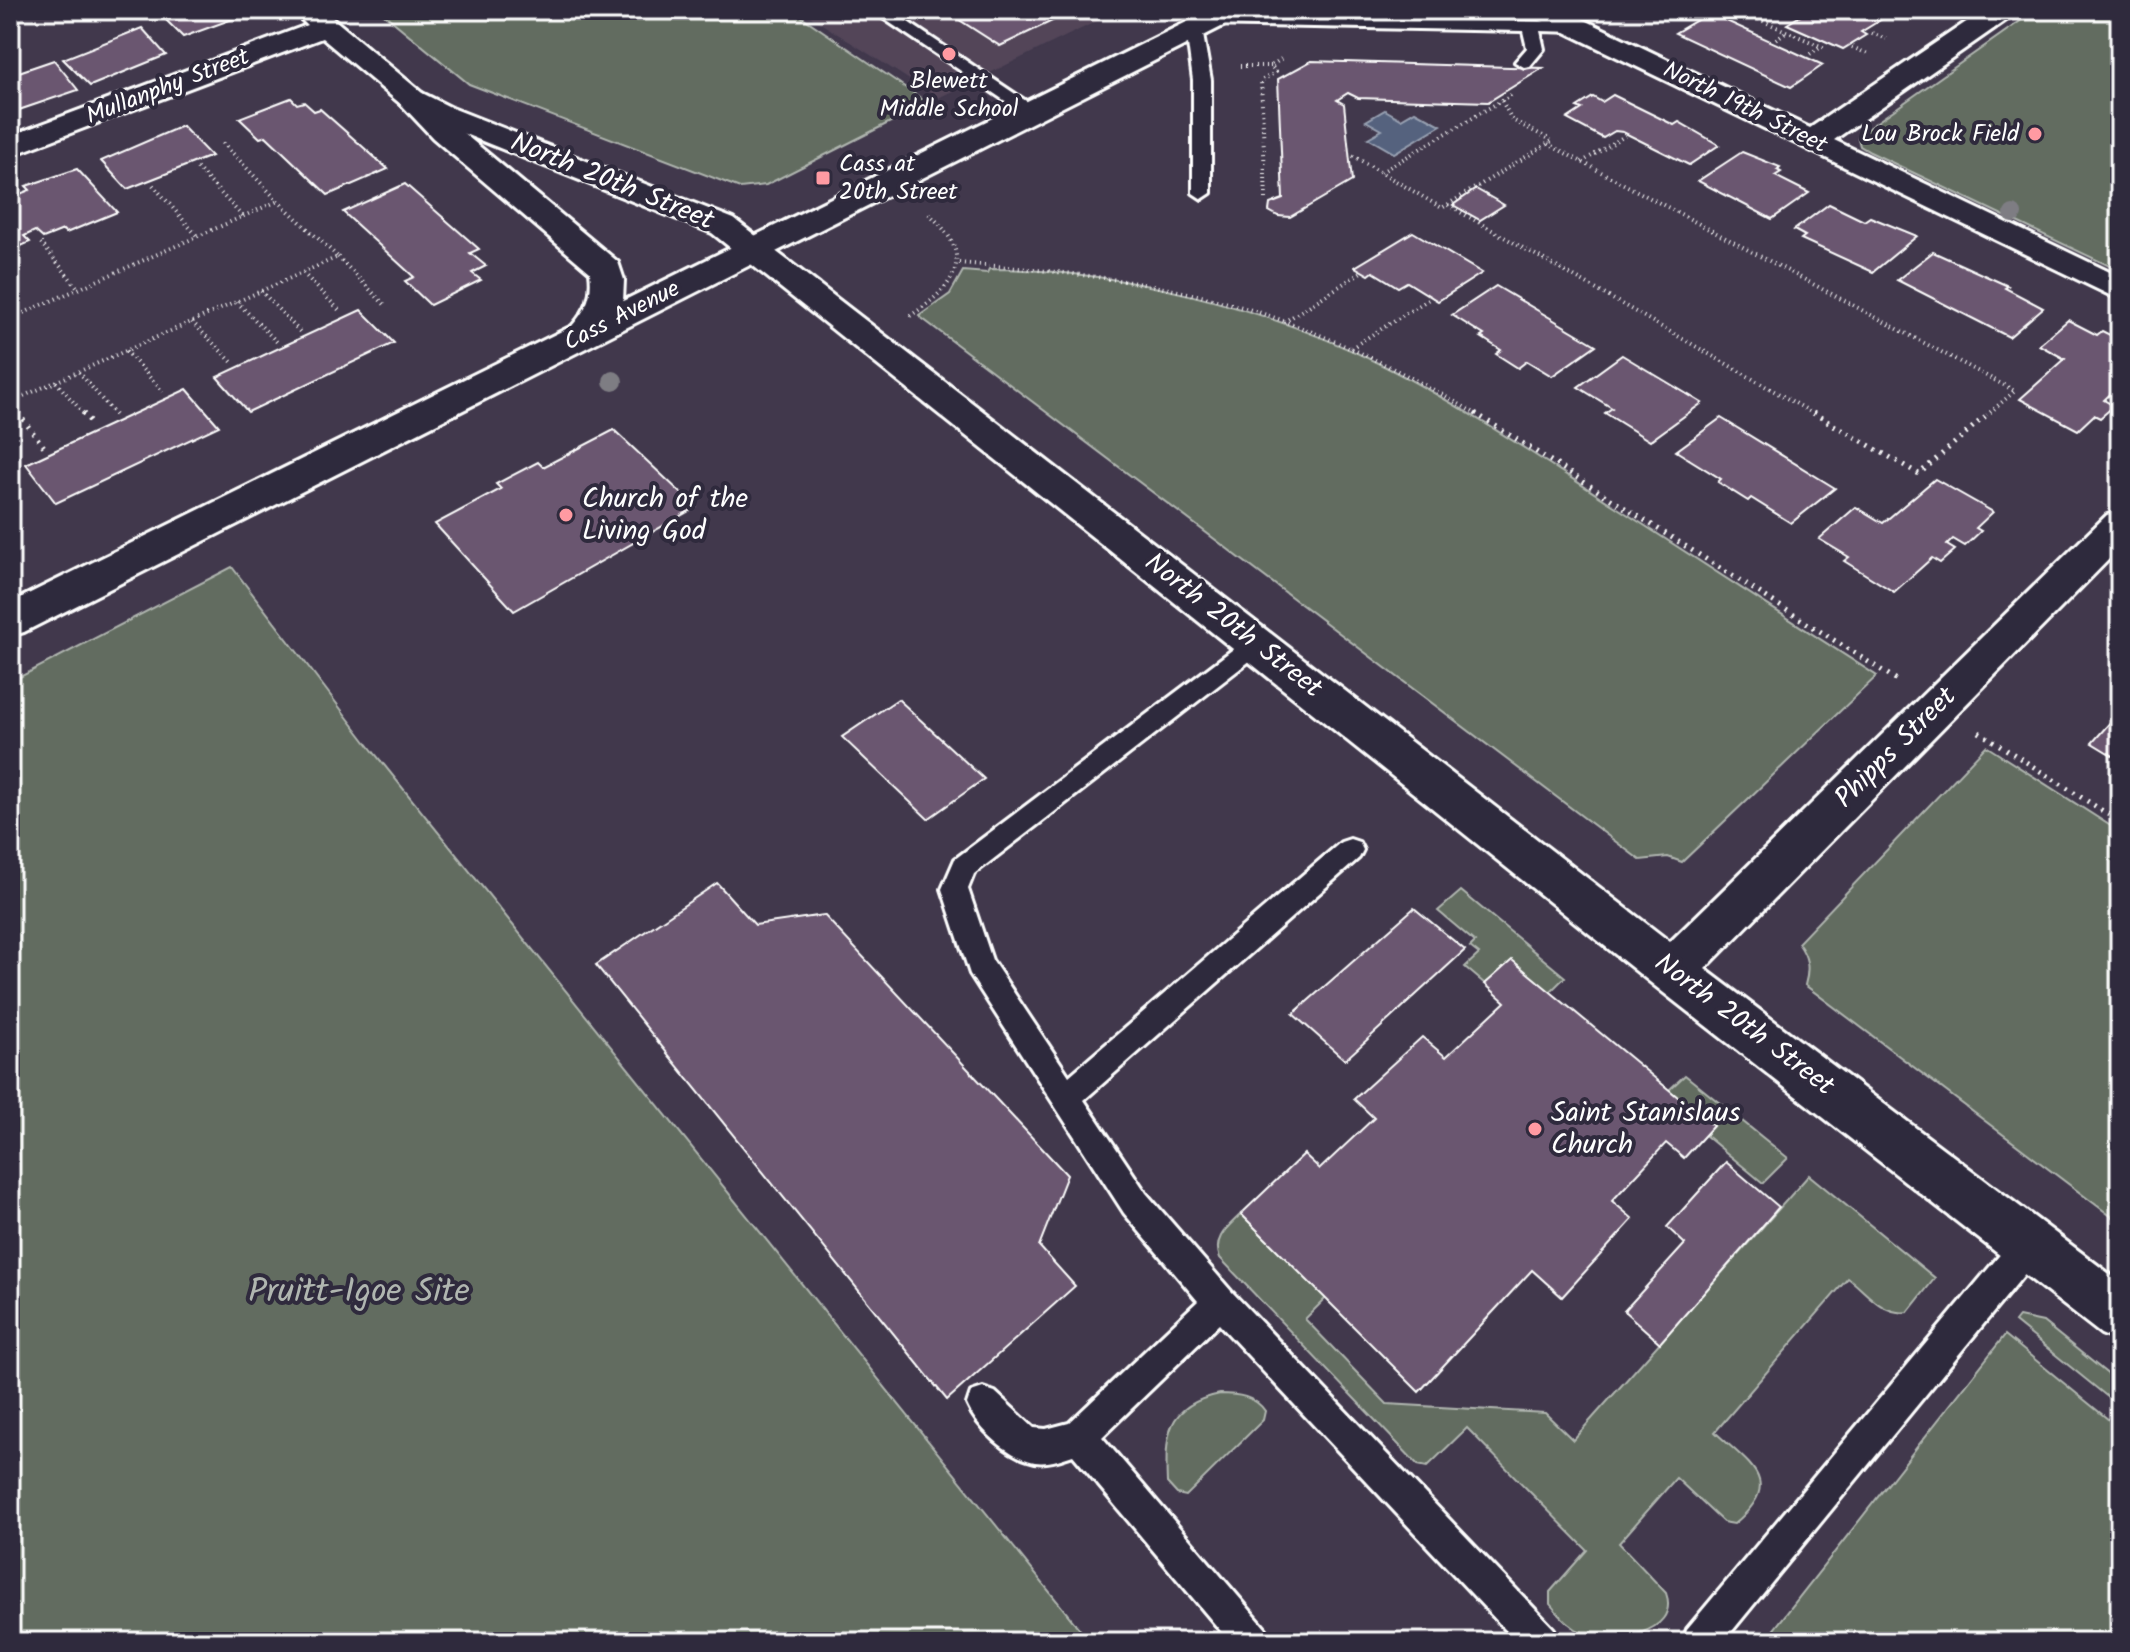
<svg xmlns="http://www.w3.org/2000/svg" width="2130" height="1652" viewBox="0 0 2130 1652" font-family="Kalam,sans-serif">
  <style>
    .built { fill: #524559 }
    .green { fill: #626c60; stroke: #b0b6b0; stroke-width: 2 }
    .water { fill: #54627e; stroke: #98a1b2; stroke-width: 2 }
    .building { fill: #6b576f; stroke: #fff; stroke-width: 2 }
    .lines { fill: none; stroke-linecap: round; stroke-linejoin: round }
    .lane-casing { stroke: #fff; stroke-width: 6 }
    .street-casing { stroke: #fff; stroke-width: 6 }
    .secondary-casing { stroke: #fff; stroke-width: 6 }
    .path-far1 { stroke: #fff; stroke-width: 4; stroke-dasharray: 1 4; stroke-linecap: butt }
    .path { stroke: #fff; stroke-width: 5; stroke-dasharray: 2 6; stroke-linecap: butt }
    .lane { fill: #2f2a3d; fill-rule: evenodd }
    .street { fill: #2f2a3d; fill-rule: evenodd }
    .secondary { fill: #2f2a3d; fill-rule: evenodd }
    .tree { fill: #7e7d83 }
    .poi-dot { fill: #ff9aa2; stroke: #2f2a3d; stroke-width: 3 }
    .labels { text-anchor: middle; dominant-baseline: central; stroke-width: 8; stroke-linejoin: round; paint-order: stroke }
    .far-poi-label { font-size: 24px; fill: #fff; stroke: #2f2a3d }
    .far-street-label { font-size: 24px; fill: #fff; stroke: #2f2a3d }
    .street-label { font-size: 28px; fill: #fff; stroke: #2f2a3d }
    .poi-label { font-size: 28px; fill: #fff; stroke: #2f2a3d; text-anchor: start }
    .near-park-label { font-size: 34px; fill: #b0b6b0; stroke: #2f2a3d }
  </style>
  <rect width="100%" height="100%" fill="#41384c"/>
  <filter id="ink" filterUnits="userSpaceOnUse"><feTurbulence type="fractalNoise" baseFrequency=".0125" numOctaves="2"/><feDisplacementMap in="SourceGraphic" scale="16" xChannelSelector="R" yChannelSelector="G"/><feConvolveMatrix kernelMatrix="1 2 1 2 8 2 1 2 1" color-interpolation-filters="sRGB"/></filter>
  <g filter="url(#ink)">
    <!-- built -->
    <polygon class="built" points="800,10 1120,10 938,98"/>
    <!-- green -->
    <g class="green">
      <polygon points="379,10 792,10 928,103 766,185 740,188 469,84"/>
      <polygon points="2036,10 2120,10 2120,271 1870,152 1860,146 1858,138 1864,131"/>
      <path d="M989,269C1119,269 1270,308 1386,367C1464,407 1538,457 1613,505C1701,562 1789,619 1877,676L1682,862L1668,857L1640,860L919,316L950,294L963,271L987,273Z"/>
      <polygon points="232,567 376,755 1090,1642 10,1642 10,682"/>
      <path d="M1986,746L2120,832V1223L1805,985C1810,968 1808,957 1798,943Z"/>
      <polygon points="1461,891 1565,977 1550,992 1512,961 1485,984 1465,967 1479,954 1470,947 1475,942 1438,911"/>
      <polygon points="1685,1075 1788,1158 1763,1183 1705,1135 1713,1125 1669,1090"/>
      <path d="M1809,1175L1935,1278L1908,1312C1882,1316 1867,1292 1848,1278L1715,1432C1751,1466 1785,1482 1734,1524L1723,1522L1676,1478L1619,1543L1666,1593C1681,1635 1610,1644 1583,1633C1570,1627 1558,1614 1550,1604V1592L1587,1550L1467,1428L1427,1467L1418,1465L1220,1258C1212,1238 1228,1227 1241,1214L1326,1298L1305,1319L1387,1404L1545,1413L1573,1440Z"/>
      <polygon points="2019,1317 2043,1322 2120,1384 2120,1407 2015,1322"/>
      <polygon points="2005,1335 2120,1429 2120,1642 1764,1642"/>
      <path d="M1220,1394C1237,1394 1255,1396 1265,1411L1263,1420L1186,1496L1177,1494L1167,1483C1165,1435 1166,1405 1220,1394Z"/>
    </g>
    <!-- water -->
    <polygon class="water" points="1385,110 1401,119 1415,111 1441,125 1394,153 1368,138 1382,130 1366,121"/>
    <!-- building -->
    <g class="building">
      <polygon points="156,10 234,10 241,16 183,37"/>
      <polygon points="944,10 1075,10 1000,46"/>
      <polygon points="1810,10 1862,10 1882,19 1861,32 1866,35 1843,49 1787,24"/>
      <polygon points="1709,13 1823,65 1791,87 1675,33"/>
      <polygon points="142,28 166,55 90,86 63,59"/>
      <polygon points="54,60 78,90 10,113 10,75"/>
      <polygon points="1311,61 1543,68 1488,102 1358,98 1348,93 1337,100 1344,104 1352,181 1290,217 1278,216 1269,211 1270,204 1283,199 1278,79"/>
      <polygon points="1613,95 1674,125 1679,122 1719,145 1689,165 1623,132 1615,131 1603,138 1567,119 1582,109 1577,107 1593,97 1602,102"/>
      <polygon points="291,98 297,104 304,102 314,111 320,109 388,169 328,195 266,136 260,138 239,118"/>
      <polygon points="182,126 211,156 127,189 101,161"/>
      <polygon points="1742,152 1780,167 1777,170 1781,172 1775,176 1809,193 1772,219 1698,181"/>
      <polygon points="77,169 117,212 66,233 63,230 43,238 35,231 24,236 30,242 10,251 10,194 15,196 30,190 26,186"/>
      <polygon points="405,184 479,249 470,253 486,266 472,273 481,280 430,305 405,281 414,277 343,212"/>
      <polygon points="1476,189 1504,205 1480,220 1453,205"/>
      <polygon points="1829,204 1864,221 1870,217 1917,236 1873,272 1801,239 1805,236 1794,230"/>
      <polygon points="1413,232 1482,273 1438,301 1407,282 1398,287 1373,272 1369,275 1355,267"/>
      <polygon points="1933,252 2008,286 2005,288 2043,308 2009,337 1897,280"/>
      <polygon points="1496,286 1596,345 1552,376 1527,361 1518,368 1496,354 1501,350 1481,337 1484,335 1452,315"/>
      <polygon points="361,310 394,343 248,412 217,377"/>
      <polygon points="2068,320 2097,335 2102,331 2120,340 2120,385 2104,400 2114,406 2100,418 2094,415 2078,430 2020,399 2065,359 2039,345"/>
      <polygon points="1622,355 1702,403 1650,441 1605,413 1612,408 1578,387"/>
      <polygon points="187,389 219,426 56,503 26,464"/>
      <polygon points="1721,418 1835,488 1791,523 1751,498 1748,501 1718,482 1721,479 1676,451"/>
      <polygon points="614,430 696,507 514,611 435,524 501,489 496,484 538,462 543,467"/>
      <polygon points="1935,479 1993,512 1976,528 1981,531 1965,546 1953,539 1947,545 1955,550 1940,563 1932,558 1894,592 1844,561 1849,557 1819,539 1856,507 1883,523"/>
      <polygon points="898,699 984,779 928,819 842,737"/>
      <polygon points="2120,711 2120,760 2092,743"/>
      <polygon points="717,883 755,925 824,915 1067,1175 1039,1246 1075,1286 947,1400 596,965"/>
      <polygon points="1414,908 1465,950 1345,1060 1293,1014"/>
      <polygon points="1512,960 1713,1126 1684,1158 1666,1143 1612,1201 1633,1219 1562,1297 1532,1270 1419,1392 1241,1214 1304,1154 1320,1169 1374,1118 1354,1099 1422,1037 1446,1057 1505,1002 1485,984"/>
      <polygon points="1726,1162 1779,1207 1660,1343 1624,1311 1685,1244 1667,1227"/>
    </g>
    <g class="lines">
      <!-- lane casing -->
      <g class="lane-casing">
        <g id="lane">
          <polygon points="871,10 890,10 1041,111 1032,116 1026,115"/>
          <polygon points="1210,16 1577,22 1585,27 1577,32 1540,31 1544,49 1530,66 1524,67 1515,62 1527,48 1523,31 1204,25 1202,21 1204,17"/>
          <polygon points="1194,24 1202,29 1211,80 1211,193 1202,199 1193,193 1193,80 1186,29"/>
          <path d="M1256,635L1264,638L1268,644L1264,650L974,874L968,889L992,960L1069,1076L1341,842L1350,839L1359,842L1363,850L1359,858L1084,1100L1146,1193L1231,1291L1554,1629L1559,1642H1517L1219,1324L1102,1437L1266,1629L1271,1642H1230L1073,1455C1061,1459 1048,1464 1035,1462C1008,1457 977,1428 967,1404L971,1392L983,1388L995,1392L1034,1428L1046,1429L1069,1423L1198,1301L1124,1213L970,974L942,889L955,859L1248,638Z"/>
          <polygon points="2030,1228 2041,1232 2045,1243 2041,1254 1723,1642 1682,1642 1687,1629 2019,1232"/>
        </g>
      </g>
      <!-- street casing -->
      <g class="street-casing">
        <g id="street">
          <polygon points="292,10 323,10 422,93 452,108 734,219 1670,942 2107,515 2120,511 2120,548 1705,969 2120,1282 2120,1342 2101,1334 1655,986 712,233 430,120 402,105 322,38 10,156 10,136 307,25"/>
          <polygon points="1528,10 1564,10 1810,128 1984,10 2016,10 2012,16 1834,140 2120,277 2120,300 1532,16"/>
        </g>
      </g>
      <!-- secondary casing -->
      <g class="secondary-casing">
        <path id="secondary" d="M1211,10H1247L1243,16L24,632L10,636V603L572,326C587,309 593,295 590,272L433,138L402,105L397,99L402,93L412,90L422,93L455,126L618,262L624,280L623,301Z"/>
      </g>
      <!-- path-far1 -->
      <g class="path-far1">
        <polyline points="1786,10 1796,14"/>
        <polyline points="1740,11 1825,48"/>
        <polyline points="1729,17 1741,11"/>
        <polyline points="1872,33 1886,39"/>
        <polyline points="1776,39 1787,31"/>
        <polyline points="1852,47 1868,54"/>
        <polyline points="1810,54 1821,46"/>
        <polyline points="1240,66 1271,66"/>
        <polyline points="1502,101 1512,120 1551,140"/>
        <polyline points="1548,144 2015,391 1987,415"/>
        <polyline points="1353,156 1442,208 1552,141"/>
        <polyline points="1582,162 1628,134"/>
        <polyline points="197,168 243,217"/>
        <polyline points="1381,172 1511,95"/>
        <polyline points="153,185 198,237"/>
        <polyline points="1266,199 1261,81 1276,72 1271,66 1281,59"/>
        <polyline points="1448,205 1816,415"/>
        <polyline points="41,243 79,289"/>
        <polyline points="338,257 387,307"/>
        <path d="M959,263C1060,271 1162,281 1258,312C1336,338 1408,374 1478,415"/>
        <polyline points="303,273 341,312"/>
        <polyline points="261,291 300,332"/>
        <polyline points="237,302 277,342"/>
        <path d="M910,316C959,284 976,255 927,212"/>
        <polyline points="10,319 278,201"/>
        <polyline points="192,322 232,362"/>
        <polyline points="1284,322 1363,271"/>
        <polyline points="1351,348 1432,297"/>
        <polyline points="126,351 163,392"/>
        <polyline points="79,372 115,415"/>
        <polyline points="56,382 85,415"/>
        <polyline points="10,402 338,257 278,201 220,140"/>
        <polyline points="10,403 19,415"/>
      </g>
      <!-- path -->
      <g class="path">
        <polyline points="18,413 45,448"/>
        <polyline points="83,413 93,425"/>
        <polyline points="1475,413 1897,680"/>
        <polyline points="1813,413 1919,474 1989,413"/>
        <polyline points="1979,732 2120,822"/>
      </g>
      <!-- lane -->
      <use href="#lane" class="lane"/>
      <!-- street -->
      <use href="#street" class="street"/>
      <!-- secondary -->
      <use href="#secondary" class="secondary"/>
    </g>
    <!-- trees -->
    <g class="tree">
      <circle cx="2013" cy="214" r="9"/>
      <circle cx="613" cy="381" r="10"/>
    </g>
  </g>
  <!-- markers -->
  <g class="poi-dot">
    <circle cx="949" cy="54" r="8"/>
    <circle cx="2035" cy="134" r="8"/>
    <rect x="815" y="170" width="16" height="16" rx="4"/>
    <circle cx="566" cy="515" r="8"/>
    <circle cx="1535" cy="1129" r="8"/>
  </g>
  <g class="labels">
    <!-- far-poi labels -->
    <g class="far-poi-label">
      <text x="949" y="81">Blewett<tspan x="949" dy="28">Middle School</tspan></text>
      <text x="2019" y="134" text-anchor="end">Lou Brock Field</text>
      <text x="839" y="164" text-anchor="start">Cass at<tspan x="839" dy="28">20th Street</tspan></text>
    </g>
    <!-- far-street labels -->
    <g class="far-street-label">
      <text transform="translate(168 87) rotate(-21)">Mullanphy Street</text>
      <text transform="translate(1745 108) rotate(26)">North 19th Street</text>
      <text transform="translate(622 316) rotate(-27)">Cass Avenue</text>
    </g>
    <!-- street labels -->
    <g class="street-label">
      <text transform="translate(612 182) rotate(22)">North 20th Street</text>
      <text transform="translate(1233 626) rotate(38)">North 20th Street</text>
      <text transform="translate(1896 748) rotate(-45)">Phipps Street</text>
      <text transform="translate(1744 1025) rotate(37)">North 20th Street</text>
    </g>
    <!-- poi labels -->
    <g class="poi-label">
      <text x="582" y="499">Church of the<tspan x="582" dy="32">Living God</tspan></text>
      <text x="1551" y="1113">Saint Stanislaus<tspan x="1551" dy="32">Church</tspan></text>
    </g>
    <!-- near-park labels -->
    <g class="near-park-label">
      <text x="359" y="1293">Pruitt-Igoe Site</text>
    </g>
  </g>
  <!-- margin -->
  <rect width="2130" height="1652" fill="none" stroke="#2f2a3d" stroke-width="40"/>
  <rect x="20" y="20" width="2090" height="1612" fill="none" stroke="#fff" stroke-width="3" filter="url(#ink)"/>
</svg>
